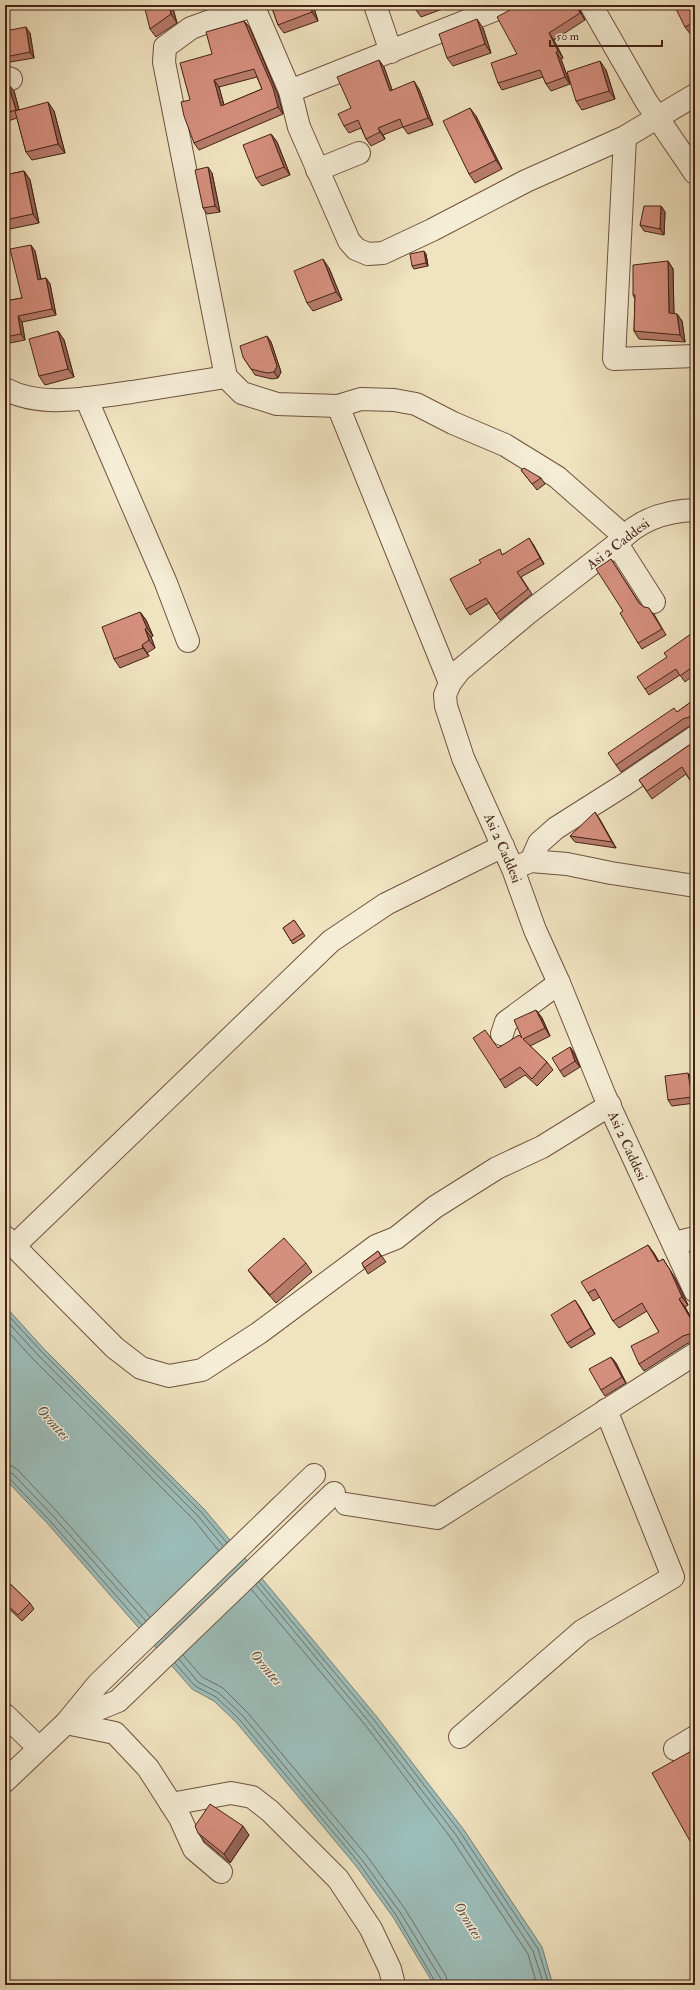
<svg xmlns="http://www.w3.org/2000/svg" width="700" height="1990" viewBox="0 0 700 1990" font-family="'IM FELL Double Pica',serif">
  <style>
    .water { fill: #9cbdb9; stroke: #797f77 }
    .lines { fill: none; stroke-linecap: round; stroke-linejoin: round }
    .shore { stroke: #707067; stroke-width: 1 }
    .minor-casing { stroke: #6f5240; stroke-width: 24 }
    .minor { stroke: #f5edd6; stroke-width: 22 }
    .wall { fill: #b77b6c; stroke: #442215; fill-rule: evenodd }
    .shaded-wall { fill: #956458; stroke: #442215 }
    .building { fill: #d58f7e; stroke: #442215; fill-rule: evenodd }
    .labels { text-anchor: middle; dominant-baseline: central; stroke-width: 3; stroke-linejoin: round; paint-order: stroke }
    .street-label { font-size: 14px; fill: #442215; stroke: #f5edd6 }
    .water-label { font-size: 15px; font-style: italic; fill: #5e5046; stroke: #f5edd6 }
  </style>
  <rect width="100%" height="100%" fill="#f0e3c0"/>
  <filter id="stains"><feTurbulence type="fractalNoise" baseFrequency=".005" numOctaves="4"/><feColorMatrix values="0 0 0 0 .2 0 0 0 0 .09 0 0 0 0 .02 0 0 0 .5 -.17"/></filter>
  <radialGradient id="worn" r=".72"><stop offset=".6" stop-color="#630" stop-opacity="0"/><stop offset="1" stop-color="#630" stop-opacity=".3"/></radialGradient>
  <!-- water -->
  <polygon class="water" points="5,1306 44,1349 205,1510 377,1717 464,1830 542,1947 553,1985 434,1985 393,1917 356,1866 236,1722 214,1701 192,1689 48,1524 5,1479"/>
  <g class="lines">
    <!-- shore -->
    <g class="shore">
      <polyline points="5,1312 41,1351 202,1513 227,1543"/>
      <polyline points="5,1319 38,1355 198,1516 223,1546"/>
      <polyline points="5,1328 33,1359 194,1520 219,1551"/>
      <polyline points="5,1465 12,1466 18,1470 59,1514 150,1617"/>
      <polyline points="5,1471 13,1474 55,1518 146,1621"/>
      <polyline points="5,1476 9,1478 51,1522 142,1625"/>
      <polyline points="259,1582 374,1720 460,1832 538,1949 549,1985"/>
      <polyline points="256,1585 370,1723 456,1835 533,1951 544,1985"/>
      <polyline points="251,1589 366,1726 451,1838 528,1954 537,1985"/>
      <polyline points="183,1655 202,1677 223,1688 247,1712 367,1856 405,1909 446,1976 448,1985"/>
      <polyline points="179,1659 198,1682 219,1693 243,1716 362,1860 400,1912 441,1979 442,1985"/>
      <polyline points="175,1663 195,1686 216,1697 239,1719 359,1863 396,1915 437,1985"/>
    </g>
    <!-- minor casing -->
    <g class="minor-casing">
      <g id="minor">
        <polyline points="253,5 290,91 299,127 349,241 356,249 368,254 383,253 432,230 526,181 625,137 695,95"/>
        <polyline points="254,5 191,28 165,47 164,62 226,377 242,393 277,404 338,406 361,399 394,400 416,404 453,423 505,445 557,477 624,536"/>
        <polyline points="375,5 391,52"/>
        <polyline points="591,5 646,101 695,173"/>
        <polyline points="5,77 11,79"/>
        <polyline points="290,91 507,5"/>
        <polyline points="625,137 614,359 695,356"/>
        <polyline points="317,170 359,153"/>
        <path d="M5,389C43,409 91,397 132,392C163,387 194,382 226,377"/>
        <polyline points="86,398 166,583 188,641"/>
        <polyline points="338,406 450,683"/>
        <path id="s1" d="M695,510C664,511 637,520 617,544L528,613L460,670L450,683L445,695L446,706L463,758L513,869L535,930L559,983L604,1094L695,1291"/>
        <polyline points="617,544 654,602"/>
        <polyline points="531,861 539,843 556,828 624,785 695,737"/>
        <polyline points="519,866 531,861 567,864 611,873 695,886"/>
        <polyline points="502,1034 506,1022 559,983"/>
        <polyline points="5,1237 115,1348 141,1368 169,1376 202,1370 259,1333 376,1246 396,1238 435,1207 497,1168 542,1147 610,1105"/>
        <polyline points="674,1243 695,1238"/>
        <polyline points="14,1246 331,941 386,904 503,846"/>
        <polyline points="346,1504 437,1518 695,1354"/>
        <polyline points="5,1715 39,1748"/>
        <polyline points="69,1721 118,1701 334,1493"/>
        <polyline points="66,1723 115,1733 148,1768 180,1818 194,1849 221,1872"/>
        <polyline points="460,1737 582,1631 673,1577 606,1410"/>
        <polyline points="675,1749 695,1737"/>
        <polyline points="5,1781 66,1723 98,1684 314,1475"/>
        <polyline points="171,1804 231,1793 252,1797 270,1811 338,1879 371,1929 390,1969 394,1985"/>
      </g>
    </g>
    <!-- minor -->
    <use href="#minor" class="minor"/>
  </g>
  <!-- wall -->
  <g class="wall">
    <polygon points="172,5 177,23 156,37 150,29"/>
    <polygon points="204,5 218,5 207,9"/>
    <polygon points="271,5 313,5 318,21 284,33 278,25"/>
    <polygon points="414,5 453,5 421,17 416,10"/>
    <polygon points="454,5 470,5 457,10"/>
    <polygon points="519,5 580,5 580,11 585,20 554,40 563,58 561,59 570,84 551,91 546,84 543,77 502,90 498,83 517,54"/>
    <polygon points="695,5 695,33 691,35 685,27"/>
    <path d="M244,21L250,28L278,95L283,114L199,150L194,143L212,54ZM257,77L262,89L224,105L219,87Z"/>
    <polygon points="483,28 491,53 453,66 447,58"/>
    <polygon points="30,33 34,58 10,62 5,57"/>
    <polygon points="384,67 392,90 419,89 433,125 408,134 403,127 383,135 385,139 371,146 366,139 361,128 349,133 344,126 351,108"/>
    <polygon points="606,70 615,99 582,110 576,101"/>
    <polygon points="5,83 8,84 14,91 19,110 54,111 65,153 32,160 26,152 17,118 5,122"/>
    <polygon points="476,116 502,169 475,183 469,174"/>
    <polygon points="271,134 277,142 290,175 262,186 256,178"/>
    <polygon points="24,171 30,180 39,223 5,230 5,175"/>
    <polygon points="212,173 220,212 207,214 203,208"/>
    <polygon points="661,206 665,212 664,235 644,231 640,225"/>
    <polygon points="5,246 8,256 5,257"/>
    <polygon points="35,251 41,279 46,278 50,284 56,315 22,322 25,340 5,344 5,301 22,298"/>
    <polygon points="426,254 428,266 414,269 412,266"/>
    <polygon points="668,261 673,269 674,314 677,314 682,321 685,342 639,339 634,331 635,299 633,295"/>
    <polygon points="329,268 342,300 313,311 307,303"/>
    <polygon points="58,331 64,340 74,377 45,385 39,376"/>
    <polygon points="267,336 271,342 281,372 278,378 272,379 255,375 243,357"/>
    <polygon points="521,470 541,478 545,484 537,490"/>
    <polygon points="533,544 544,564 521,577 532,594 500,620 489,603 470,615 466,609 503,554"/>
    <polygon points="611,559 640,604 654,614 666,635 642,649 638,643 623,611"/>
    <polygon points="140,612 146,620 153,636 151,637 155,648 147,653 149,656 120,668 114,659"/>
    <polygon points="695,631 695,674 685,682 680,675 649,695 645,689 667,657"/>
    <polygon points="695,699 695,725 688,727 621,772 616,765 677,712"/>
    <polygon points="695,741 695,788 686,774 652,799 639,780"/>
    <polygon points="599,818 616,848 575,842 570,836"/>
    <polygon points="294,920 305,936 293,944 283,928"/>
    <polygon points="536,1010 542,1018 550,1036 530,1046 547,1062 553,1070 537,1086 525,1075 505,1088 500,1080 498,1048 522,1038"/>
    <polygon points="570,1047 574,1053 580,1067 564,1077 560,1071"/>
    <polygon points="688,1073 692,1079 695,1098 695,1103 672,1106 668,1100"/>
    <polygon points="648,1245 659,1262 663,1259 675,1278 688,1305 685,1307 695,1325 695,1342 688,1343 644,1371 639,1364 659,1332 647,1311 619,1328 613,1321 600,1297 593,1301 588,1293"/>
    <polygon points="378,1251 386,1262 368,1274 362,1263"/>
    <polygon points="306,1263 312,1272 276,1303 254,1278 248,1270"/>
    <polygon points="579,1306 595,1334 571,1348 567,1343"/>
    <polygon points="611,1357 616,1363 626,1383 605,1396 601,1390"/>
    <polygon points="5,1579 30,1603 34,1609 22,1621 5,1605"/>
    <polygon points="198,1833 249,1835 230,1863 204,1841"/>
  </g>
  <!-- shaded-wall -->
  <g class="shaded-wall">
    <polygon points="169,5 172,5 177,23 171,14"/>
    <polygon points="310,5 313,5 318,21 312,12"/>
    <polygon points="576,5 580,5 580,11 585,20"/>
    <polygon points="477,19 483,28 491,53 485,44"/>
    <polygon points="244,21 250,28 278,95 283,114 278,107"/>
    <polygon points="26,27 30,33 34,58 30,52"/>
    <polygon points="549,33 554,40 563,58 558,51"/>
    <polygon points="556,52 561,59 570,84 565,77"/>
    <polygon points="379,60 384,67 395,98 390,91"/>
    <polygon points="600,61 606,70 615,99 609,91"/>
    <polygon points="214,80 219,87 226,113 221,106"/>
    <polygon points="414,81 419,89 433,125 428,118"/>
    <polygon points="8,84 14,91 21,117 16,110"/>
    <polygon points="48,102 54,111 65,153 58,144"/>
    <polygon points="470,108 476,116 502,169 496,160"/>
    <polygon points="378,128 383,135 385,139 380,132"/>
    <polygon points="271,134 277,142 290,175 284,167"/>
    <polygon points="208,167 212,173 220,212 215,206"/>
    <polygon points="24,171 30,180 39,223 33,214"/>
    <polygon points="661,206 665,212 664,235 660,229"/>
    <polygon points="31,245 35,251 42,286 38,280"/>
    <polygon points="5,246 8,256 5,252"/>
    <polygon points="424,251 426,254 428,266 426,263"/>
    <polygon points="323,259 329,268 342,300 336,292"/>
    <polygon points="668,261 673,269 674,321 669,313"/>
    <polygon points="46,278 50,284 56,315 52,309"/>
    <polygon points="677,314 682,321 685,342 680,335"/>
    <polygon points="18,316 22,322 25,340 21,334"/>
    <polygon points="58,331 64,340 74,377 68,369"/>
    <polygon points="267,336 271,342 281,372 278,378 274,372"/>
    <polygon points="529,538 533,544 544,564 540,558"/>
    <polygon points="140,612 146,620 153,636 147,628"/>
    <polygon points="145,629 151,637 155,648 149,640"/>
    <polygon points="142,645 147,653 149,656 143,648"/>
    <polygon points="595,812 599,818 616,848 612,842"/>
    <polygon points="536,1010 542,1018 550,1036 545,1028"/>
    <polygon points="570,1047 574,1053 580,1067 575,1061"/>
    <polygon points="688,1073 692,1079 695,1102 692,1097"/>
    <polygon points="648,1245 654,1253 664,1270 658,1262"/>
    <polygon points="663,1259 675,1278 688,1305 682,1297"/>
    <polygon points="679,1299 685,1307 695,1325 695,1326"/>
    <polygon points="575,1300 579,1306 595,1334 591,1328"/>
    <polygon points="611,1357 616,1363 626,1383 622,1377"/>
    <polygon points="243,1826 249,1835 230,1863 224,1854"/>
  </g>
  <!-- building -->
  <g class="building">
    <polygon points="144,5 169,5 171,14 150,29"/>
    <polygon points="271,5 310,5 312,12 278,25"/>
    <polygon points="414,5 430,5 416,10"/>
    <polygon points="519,5 576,5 580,13 549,33 558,51 556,52 565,77 546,84 540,70 498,83 491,63 517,54 497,17"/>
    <polygon points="674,5 695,5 695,22 685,27"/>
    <polygon points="477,19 485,44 447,58 439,34"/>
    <path d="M244,21L273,88L278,107L194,143L184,116L181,102L190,100L180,63L212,54L206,32ZM254,69L262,89L221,106L214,80Z"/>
    <polygon points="26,27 30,52 5,57 5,31"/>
    <polygon points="379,60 390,91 414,81 428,118 403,127 400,119 378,128 380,132 366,139 358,120 344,126 338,114 351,108 337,77"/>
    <polygon points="600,61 609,91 576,101 567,72"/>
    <polygon points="5,83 8,84 16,110 5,113"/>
    <polygon points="48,102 58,144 26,152 15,111"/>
    <polygon points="470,108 496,160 469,174 443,121"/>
    <polygon points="271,134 284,167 256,178 243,145"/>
    <polygon points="208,167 215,206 203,208 195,170"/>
    <polygon points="24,171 33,214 5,220 5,175"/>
    <polygon points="644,206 661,206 660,229 640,225"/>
    <polygon points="31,245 38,280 46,278 52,309 18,316 21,334 5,337 5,301 22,298 10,249"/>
    <polygon points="424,251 426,263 412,266 410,254"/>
    <polygon points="323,259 336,292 307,303 294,271"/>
    <polygon points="668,261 669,313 677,314 680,335 634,331 635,295 633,295 633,265"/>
    <polygon points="58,331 68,369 39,376 29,339"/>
    <polygon points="267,336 277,366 274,372 267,373 251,369 243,357 240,346"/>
    <polygon points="524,468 541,478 532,484 521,470"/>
    <polygon points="529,538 540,558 517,572 528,589 496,614 486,598 466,609 450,579 481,563 479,560 500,549 502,555"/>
    <polygon points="611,559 639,603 644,607 649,608 662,629 638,643 620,613 623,611 596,569"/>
    <polygon points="140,612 147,628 145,629 149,640 142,645 143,648 114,659 102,627"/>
    <polygon points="695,631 695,665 680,676 676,669 645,689 637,677 667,657 664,653"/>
    <polygon points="695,699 695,718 689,717 683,719 616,765 608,753 674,708 677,712"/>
    <polygon points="695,741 695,784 693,785 682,767 647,791 639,780"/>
    <polygon points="595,812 612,842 570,836"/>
    <polygon points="294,920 303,933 291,941 283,928"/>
    <polygon points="536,1010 545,1028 523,1039 547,1062 532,1079 520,1067 500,1080 473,1038 485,1030 498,1048 519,1035 522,1038 514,1020"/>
    <polygon points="570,1047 575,1061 560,1071 552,1058"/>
    <polygon points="688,1073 692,1097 668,1100 665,1076"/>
    <polygon points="284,1238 306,1263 270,1295 248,1270"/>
    <polygon points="648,1245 658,1262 663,1259 670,1270 682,1297 679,1299 695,1326 695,1335 689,1334 683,1336 639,1364 631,1346 659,1332 642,1303 613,1321 595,1289 588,1293 581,1282"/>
    <polygon points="378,1251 381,1256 364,1268 362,1263"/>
    <polygon points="575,1300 591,1328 567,1343 551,1315"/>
    <polygon points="611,1357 622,1377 601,1390 589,1369"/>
    <polygon points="5,1579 30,1603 18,1615 5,1603"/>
    <polygon points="695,1749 695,1850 652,1773"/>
    <polygon points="210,1804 243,1826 224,1854 198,1833 195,1826"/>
  </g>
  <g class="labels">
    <!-- street labels -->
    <g class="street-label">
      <text transform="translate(618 544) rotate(-37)">Asi 2 Caddesi</text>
      <text stroke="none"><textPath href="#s1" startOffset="483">Asi 2 Caddesi</textPath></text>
      <text stroke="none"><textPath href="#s1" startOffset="806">Asi 2 Caddesi</textPath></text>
    </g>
    <!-- water labels -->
    <g class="water-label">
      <text transform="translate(53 1423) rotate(48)">Orontes</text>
      <text transform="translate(266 1668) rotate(50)">Orontes</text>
      <text transform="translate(468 1921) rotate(58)">Orontes</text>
    </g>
  </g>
  <!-- margin -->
  <rect width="700" height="1990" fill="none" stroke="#f0e3c0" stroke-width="20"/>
  <rect x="6" y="6" width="688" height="1978" fill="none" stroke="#442215" stroke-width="2"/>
  <rect x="10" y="10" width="680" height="1970" fill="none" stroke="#442215"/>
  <!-- scale -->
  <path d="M550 40v6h112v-6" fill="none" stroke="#442215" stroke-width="2"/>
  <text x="556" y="40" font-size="12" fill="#442215" stroke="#f5edd6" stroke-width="3" paint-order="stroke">50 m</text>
  <rect width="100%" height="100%" filter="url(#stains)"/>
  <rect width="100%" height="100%" fill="url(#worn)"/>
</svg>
